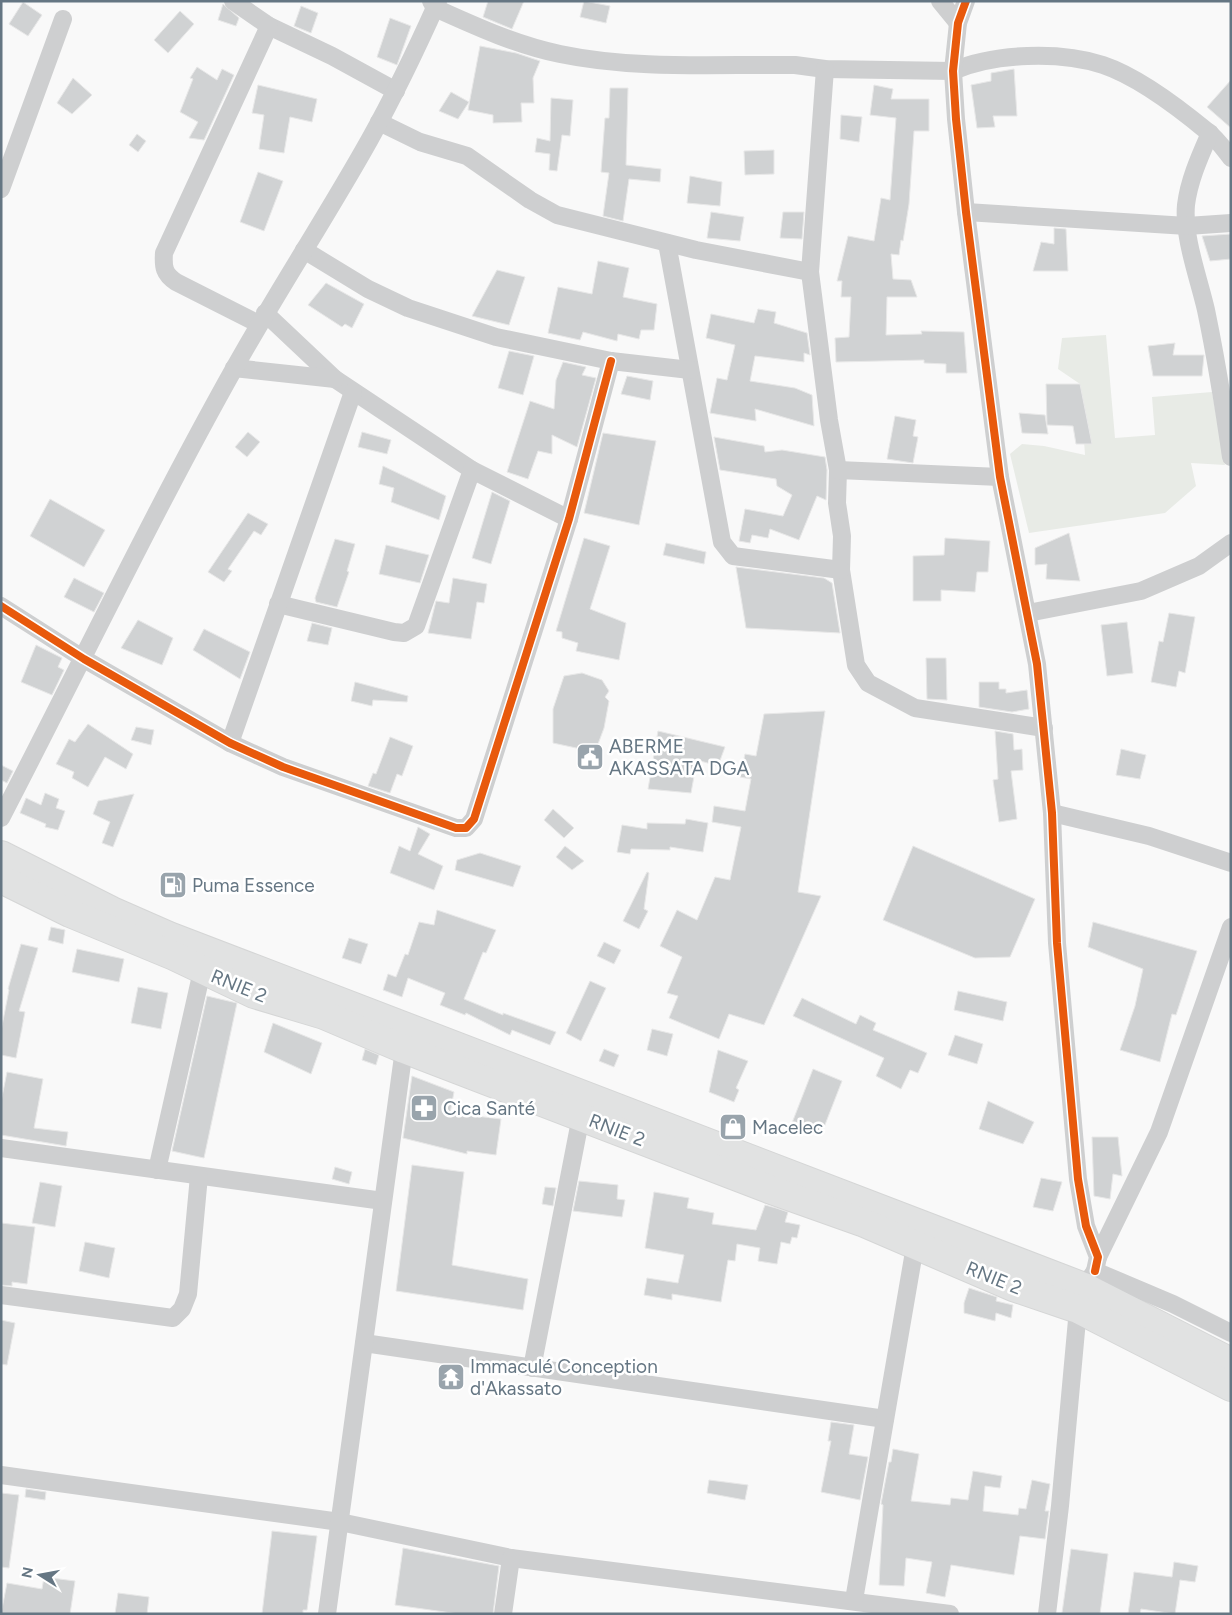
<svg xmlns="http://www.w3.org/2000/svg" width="1232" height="1615" viewBox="0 0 1232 1615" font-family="Figtree,sans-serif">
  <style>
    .green { fill: #e8ebe6 }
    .building { fill: #d0d2d3; stroke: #e8e8e8 }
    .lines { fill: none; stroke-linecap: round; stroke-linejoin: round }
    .trunk-casing { stroke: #d5d6d6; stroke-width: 30 }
    .minor { stroke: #cecfd0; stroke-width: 18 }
    .trunk { stroke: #e1e2e2; stroke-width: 28 }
    .cycleway-casing { stroke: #fff; stroke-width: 11 }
    .cycleway { stroke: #e8590c; stroke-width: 8 }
    .labels { text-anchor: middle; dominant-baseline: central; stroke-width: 5; stroke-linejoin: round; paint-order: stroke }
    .poi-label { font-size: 19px; fill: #657683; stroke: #fff; text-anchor: start }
    .street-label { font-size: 19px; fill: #657683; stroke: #fff }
  </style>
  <rect width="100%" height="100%" fill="#f9f9f9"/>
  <!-- green -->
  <polygon class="green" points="1106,335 1115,438 1155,435 1152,397 1212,392 1225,465 1191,463 1196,486 1165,513 1029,533 1010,454 1022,444 1044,446 1085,455 1080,384 1058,369 1062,338"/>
  <!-- building -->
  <g class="building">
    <polygon points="488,1 524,1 512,29 483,17"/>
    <polygon points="584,1 610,6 606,23 580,17"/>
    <polygon points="23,2 42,15 28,36 9,24"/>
    <polygon points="223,4 239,18 236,26 218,20"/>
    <polygon points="301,6 318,13 311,33 294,26"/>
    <polygon points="180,11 194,24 168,53 154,40"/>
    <polygon points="390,18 411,26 397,65 377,57"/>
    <polygon points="480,46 516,53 540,61 533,78 534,103 521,103 522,122 493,123 493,115 468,110"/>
    <polygon points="197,67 217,80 222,69 234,75 204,140 189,138 198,122 180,112 193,79 190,78"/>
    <polygon points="1014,69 1017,116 993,116 995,127 977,128 971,85 991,81 991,73"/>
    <polygon points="73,78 92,95 72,114 57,103"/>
    <polygon points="1231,80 1231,128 1207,107"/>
    <polygon points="258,85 317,99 312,122 290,117 284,153 259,149 264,115 252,113"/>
    <polygon points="874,85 893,89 891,99 929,99 929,131 914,131 909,204 903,241 901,240 899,255 891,254 893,279 911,280 917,297 887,297 886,335 922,334 921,331 964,332 967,373 946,373 946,364 924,363 924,360 836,362 835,338 849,337 851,297 841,297 842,281 837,281 848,236 874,241 881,198 890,200 896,118 870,115"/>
    <polygon points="610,88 628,88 626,165 661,169 660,182 629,179 623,221 603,216 609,173 601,172 605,118 609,118"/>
    <polygon points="451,92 469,102 458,119 439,111"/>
    <polygon points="551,98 573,100 570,136 562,135 557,171 549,170 550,154 535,152 537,138 550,141"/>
    <polygon points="841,115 862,117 859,142 840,139"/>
    <polygon points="137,134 146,141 138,152 129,145"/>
    <polygon points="774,150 774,174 745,175 744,151"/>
    <polygon points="258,172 283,181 264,231 240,222"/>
    <polygon points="690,176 722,182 720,206 687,203"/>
    <polygon points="711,212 744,217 740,241 707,238"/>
    <polygon points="783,212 804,212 802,239 780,238"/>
    <polygon points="1054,228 1066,229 1068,271 1033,271 1041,242 1054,244"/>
    <polygon points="1231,234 1231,259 1210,261 1202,236"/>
    <polygon points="598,261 629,268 623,297 657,304 654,330 641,330 639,339 618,334 617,341 583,332 580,340 548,333 558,287 592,294"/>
    <polygon points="497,270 525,277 509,325 472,316"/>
    <polygon points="326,283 364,304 352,328 345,324 342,327 308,305"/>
    <polygon points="758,309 776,312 774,323 807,333 810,355 804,353 804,362 755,356 750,381 795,388 812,395 814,426 755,409 756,421 710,413 717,378 727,380 735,345 706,338 711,314 754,323"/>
    <polygon points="1175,343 1173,355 1204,355 1202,376 1153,376 1148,346"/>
    <polygon points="509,351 534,356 523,395 498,388"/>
    <polygon points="563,362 586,367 582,375 596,378 577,447 552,435 552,454 538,451 528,479 507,472 530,401 554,409 556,380"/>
    <polygon points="627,376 653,381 650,400 621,394"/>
    <polygon points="1046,384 1080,384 1092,444 1076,444 1073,426 1047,425"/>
    <polygon points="1019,413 1045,415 1048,434 1022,433"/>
    <polygon points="895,416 916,420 913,436 918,437 913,463 887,459"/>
    <polygon points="248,432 260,442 247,457 235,447"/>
    <polygon points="362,432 391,440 387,454 358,447"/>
    <polygon points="603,433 656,441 639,525 584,513"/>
    <polygon points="714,437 764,446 765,452 782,450 825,457 827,470 826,500 817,496 799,540 770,529 768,538 752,535 750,543 739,541 745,509 783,516 792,495 777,486 776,479 720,470"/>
    <polygon points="383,466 446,496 439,520 391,502 394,488 379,484"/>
    <polygon points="492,492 510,501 491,564 472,558"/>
    <polygon points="50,499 105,530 84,567 30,536"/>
    <polygon points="248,513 268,524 261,535 254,531 228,569 232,571 224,582 208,572"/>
    <polygon points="1069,533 1080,581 1046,579 1047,564 1035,565 1035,548"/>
    <polygon points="584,538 610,546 590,609 626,623 619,660 576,651 578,643 562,638 562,632 556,631"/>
    <polygon points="945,538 990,541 988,572 977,572 975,592 941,590 941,601 913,601 913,556 944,555"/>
    <polygon points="335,539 355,544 347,571 349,572 337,607 316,602 315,598"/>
    <polygon points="666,543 706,552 704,564 663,555"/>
    <polygon points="386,545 429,555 420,583 379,574"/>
    <polygon points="736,567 824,578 832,583 840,633 746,628"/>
    <polygon points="74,578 104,593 94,612 64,597"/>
    <polygon points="453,578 487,584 484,603 477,602 471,639 428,633 436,601 449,603"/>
    <polygon points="1169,613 1195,617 1185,673 1179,671 1176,687 1151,682 1159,641 1163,642"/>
    <polygon points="138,620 173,638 162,665 121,648"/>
    <polygon points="1127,622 1133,673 1107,676 1101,625"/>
    <polygon points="312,623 332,628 328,645 307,641"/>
    <polygon points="204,629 250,652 240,679 193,650"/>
    <polygon points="36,645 62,658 58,667 64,670 52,695 21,682"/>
    <polygon points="926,658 946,658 947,700 927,699"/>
    <polygon points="582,673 602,680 609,691 605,697 609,701 604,728 595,752 553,743 553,709 564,676"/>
    <polygon points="355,682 408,696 407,702 373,700 372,706 351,701"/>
    <polygon points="979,682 999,682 999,689 1006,689 1006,693 1027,690 1029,709 1012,712 979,707"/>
    <polygon points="825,711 798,892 821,896 764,1025 729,1014 719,1039 669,1018 678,996 667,993 682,957 660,946 677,910 697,920 715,877 730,880 741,827 712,822 714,806 745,811 751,779 740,777 745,754 756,756 764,714"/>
    <polygon points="88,724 133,754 126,769 105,757 88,787 72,778 74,772 56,764 69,739 75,742"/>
    <polygon points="136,727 154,730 151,745 131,740"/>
    <polygon points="658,731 725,747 718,766 697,760 691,793 648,789"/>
    <polygon points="995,731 1013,734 1014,750 1022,749 1023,770 1011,771 1017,819 999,822 993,780 998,779"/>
    <polygon points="390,737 413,746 402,776 397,774 390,793 368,786 373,773 376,774"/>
    <polygon points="1121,749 1146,755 1140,779 1116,775"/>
    <polygon points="1,765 13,771 7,783 1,780"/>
    <polygon points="45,793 59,799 56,808 65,811 58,830 45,827 46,824 20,813 26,798 41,805"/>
    <polygon points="134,794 113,847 102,843 110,822 93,814 98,801"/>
    <polygon points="553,809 574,828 564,838 544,820"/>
    <polygon points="686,819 708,823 703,852 670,847 670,850 631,849 630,854 617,852 622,825 647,829 647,823 685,824"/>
    <polygon points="418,827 430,834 418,854 443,866 434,890 390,873 399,846 410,851"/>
    <polygon points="565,846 584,861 572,870 556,857"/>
    <polygon points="913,846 1035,899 1010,957 975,958 883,920"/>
    <polygon points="480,853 521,866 513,887 455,870 457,860"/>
    <polygon points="647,872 649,873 644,909 648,911 639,929 623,921"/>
    <polygon points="437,910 496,930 486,953 483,952 464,999 503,1015 503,1013 556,1032 550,1045 512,1030 510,1035 466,1013 465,1015 440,1005 445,993 408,978 402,997 383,990 388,974 396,977 405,954 408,955 419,922 434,925"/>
    <polygon points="1093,922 1197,951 1176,1015 1172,1014 1160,1062 1120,1050 1135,1006 1143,969 1088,947"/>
    <polygon points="51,927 65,930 63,944 48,940"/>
    <polygon points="349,938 368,944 361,964 342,958"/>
    <polygon points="604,942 621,950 614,964 597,956"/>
    <polygon points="21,944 38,948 19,1011 25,1012 16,1058 1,1055 1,1031 9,990 8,989"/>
    <polygon points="77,949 124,959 119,982 72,972"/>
    <polygon points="590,981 606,988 581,1041 566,1033"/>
    <polygon points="138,987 168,993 161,1029 131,1023"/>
    <polygon points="958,991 1007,1002 1003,1021 954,1010"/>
    <polygon points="207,996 237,1003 204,1158 172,1151"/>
    <polygon points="802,998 856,1024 860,1015 876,1023 873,1030 927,1053 918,1073 910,1070 901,1089 876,1076 884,1058 793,1016"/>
    <polygon points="273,1023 322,1043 311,1074 264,1052"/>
    <polygon points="652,1029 673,1034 667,1056 647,1050"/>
    <polygon points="955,1035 983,1044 977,1064 948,1055"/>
    <polygon points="365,1049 379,1055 376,1065 362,1060"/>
    <polygon points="604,1049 619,1055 614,1067 599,1061"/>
    <polygon points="718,1050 748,1061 736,1088 739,1090 734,1102 709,1092"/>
    <polygon points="813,1069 842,1081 821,1135 792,1123"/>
    <polygon points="7,1072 43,1079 34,1128 68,1132 66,1146 1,1135 1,1102"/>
    <polygon points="412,1076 454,1092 450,1113 501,1119 496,1155 467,1151 467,1154 403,1138"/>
    <polygon points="988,1101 1034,1122 1023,1144 979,1129"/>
    <polygon points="1092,1137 1118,1137 1122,1176 1113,1174 1110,1199 1094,1196"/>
    <polygon points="412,1165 464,1172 452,1265 528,1279 523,1310 396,1291"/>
    <polygon points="335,1167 352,1172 349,1184 332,1179"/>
    <polygon points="1041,1178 1062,1182 1053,1211 1033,1207"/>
    <polygon points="579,1181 618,1185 617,1199 625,1200 622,1217 573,1211"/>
    <polygon points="40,1182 62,1186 55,1227 32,1223"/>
    <polygon points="545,1187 556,1188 553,1206 542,1204"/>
    <polygon points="654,1192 689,1198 687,1208 714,1213 712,1224 756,1230 765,1205 776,1208 788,1212 785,1222 800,1225 797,1238 792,1237 790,1244 781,1242 777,1264 758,1261 760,1248 737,1244 735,1261 728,1260 721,1302 672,1294 672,1300 644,1295 647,1278 678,1283 684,1255 645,1248"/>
    <polygon points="1,1223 35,1227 27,1284 12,1282 12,1286 1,1285"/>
    <polygon points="85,1242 115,1248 109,1278 79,1271"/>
    <polygon points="969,1288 997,1297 996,1301 1013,1305 1011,1318 996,1313 995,1321 964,1313 964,1303"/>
    <polygon points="1,1320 15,1323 7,1365 1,1364"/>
    <polygon points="831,1422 854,1425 849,1454 868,1457 860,1500 821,1492 831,1441 828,1441"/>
    <polygon points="893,1449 919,1454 911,1501 950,1505 951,1498 968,1500 973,1471 1002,1476 1000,1488 985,1486 983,1511 1018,1515 1019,1508 1026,1509 1032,1480 1050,1484 1045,1511 1049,1511 1045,1539 1020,1536 1014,1575 951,1565 945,1597 926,1593 932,1562 906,1558 904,1586 879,1585 883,1505 881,1504 889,1462 891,1462"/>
    <polygon points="709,1480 748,1485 745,1500 707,1493"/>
    <polygon points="26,1489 46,1492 45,1500 25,1497"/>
    <polygon points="1,1493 19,1495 9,1568 1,1567"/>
    <polygon points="272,1531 317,1536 307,1610 303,1610 303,1614 262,1614"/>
    <polygon points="403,1548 499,1566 493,1614 459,1614 395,1605"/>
    <polygon points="1071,1549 1108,1554 1100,1614 1062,1613"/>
    <polygon points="1174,1562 1198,1566 1195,1582 1180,1580 1175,1614 1141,1609 1140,1614 1128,1614 1134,1572 1172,1577"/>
    <polygon points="44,1577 75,1581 70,1614 1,1614 7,1583 42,1589"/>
    <polygon points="118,1593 149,1597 147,1614 115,1614"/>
  </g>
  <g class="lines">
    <!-- trunk casing -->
    <g class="trunk-casing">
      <g id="trunk">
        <polyline points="1,855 112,911 169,936 1084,1287 1231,1362"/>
        <polyline points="1,879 70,913 174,956 254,994 324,1015 404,1049 769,1189 862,1222 1013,1287 1078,1309 1231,1387"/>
      </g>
    </g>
    <!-- minor -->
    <g class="minor">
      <polyline points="233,1 269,26 332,56 396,91"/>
      <path d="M431,1L435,8C475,26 516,45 560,54C636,70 718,64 795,65L825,69L953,71C994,53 1060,51 1103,65C1139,77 1179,108 1208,132C1217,139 1224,149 1231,158"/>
      <polyline points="940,1 958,23"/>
      <polyline points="966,1 958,23 953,71 956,119 966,212 1000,477 1037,664 1052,813 1057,943 1078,1179 1086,1226 1098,1257 1095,1271"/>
      <polyline points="825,69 810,272 829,420 838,470 837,503 842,536 841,570 856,665 868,683 915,708 1044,728"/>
      <polyline points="379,122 420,142 467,156 530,200 557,215 696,250 810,272"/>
      <path d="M1210,133C1200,156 1189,180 1186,205C1183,237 1199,279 1206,310C1216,358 1224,408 1231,457"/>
      <polyline points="1,189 63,19"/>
      <polyline points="966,212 1187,226 1231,223"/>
      <polyline points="667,243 722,542 733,556 841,570"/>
      <polyline points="304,250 368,289 408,308 496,337 611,361 690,370"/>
      <polyline points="265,313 335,379 472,470 569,519"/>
      <path d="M259,324L176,282C164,274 163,267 164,253L269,26"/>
      <polyline points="234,368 335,379"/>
      <polyline points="838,470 1000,477"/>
      <polyline points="278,604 394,632 404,633 416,626 472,470"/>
      <polyline points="1,606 84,659 230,743 283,767 456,828 466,828 474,819 569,519 611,361"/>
      <polyline points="1028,613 1141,591 1199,566 1231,543"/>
      <polyline points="230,743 353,392"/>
      <polyline points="1052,813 1149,836 1231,863"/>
      <path d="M1,818C79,668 152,515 235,367C278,290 327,216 370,139C395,94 417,48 438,1"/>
      <polyline points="1,1148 383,1201"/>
      <polyline points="157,1170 202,971"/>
      <polyline points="1098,1257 1159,1132 1231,927"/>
      <polyline points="1,1295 173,1318 182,1309 188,1294 199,1176"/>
      <polyline points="364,1343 885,1419"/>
      <polyline points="532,1368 581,1116"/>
      <polyline points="1,1475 340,1522 511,1558 950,1614"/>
      <polyline points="854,1600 915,1246"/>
      <polyline points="327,1614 404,1049"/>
      <polyline points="503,1614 511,1558"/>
      <polyline points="1047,1614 1060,1506 1078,1309 1084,1287 1095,1271 1173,1304 1231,1333"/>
    </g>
    <!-- trunk -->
    <use href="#trunk" class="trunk"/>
    <!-- cycleway casing -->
    <g class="cycleway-casing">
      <g id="cycleway">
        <polyline points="966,1 958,23 953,71 956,119 966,212 1000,477 1037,664 1052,813 1057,943 1078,1179 1086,1226 1098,1257 1095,1271"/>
        <polyline points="1,606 84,659 230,743 283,767 456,828 466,828 474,819 569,519 611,361"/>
      </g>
    </g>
    <!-- cycleway -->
    <use href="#cycleway" class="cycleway"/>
  </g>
  <!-- icons -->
  <defs>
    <g id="civic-square" transform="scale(1.4375)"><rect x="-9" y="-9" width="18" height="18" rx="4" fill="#99a4ac" stroke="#fff"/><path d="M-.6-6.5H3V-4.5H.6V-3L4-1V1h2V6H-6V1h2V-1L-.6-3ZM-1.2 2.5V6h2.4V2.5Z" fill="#fff"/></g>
    <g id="fuel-square" transform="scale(1.4375)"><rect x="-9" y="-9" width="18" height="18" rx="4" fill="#99a4ac" stroke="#fff"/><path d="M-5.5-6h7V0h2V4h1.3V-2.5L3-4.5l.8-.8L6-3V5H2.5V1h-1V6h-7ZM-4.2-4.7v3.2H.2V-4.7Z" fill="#fff"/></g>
    <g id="pharmacy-square" transform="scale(1.4375)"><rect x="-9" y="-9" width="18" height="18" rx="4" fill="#99a4ac" stroke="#fff"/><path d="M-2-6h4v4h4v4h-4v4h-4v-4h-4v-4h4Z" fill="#fff"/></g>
    <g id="shop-square" transform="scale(1.4375)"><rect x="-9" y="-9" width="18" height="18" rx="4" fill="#99a4ac" stroke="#fff"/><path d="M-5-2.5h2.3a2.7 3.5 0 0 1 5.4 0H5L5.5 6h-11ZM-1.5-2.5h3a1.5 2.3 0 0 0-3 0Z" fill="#fff"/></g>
    <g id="temple-square" transform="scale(1.4375)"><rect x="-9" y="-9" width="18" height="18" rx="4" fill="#99a4ac" stroke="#fff"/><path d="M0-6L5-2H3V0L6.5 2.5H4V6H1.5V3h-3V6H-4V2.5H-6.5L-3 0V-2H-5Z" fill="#fff"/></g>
  </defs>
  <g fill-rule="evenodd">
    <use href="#civic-square" x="590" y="757"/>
    <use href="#fuel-square" x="173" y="885"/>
    <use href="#pharmacy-square" x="424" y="1108"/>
    <use href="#shop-square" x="733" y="1127"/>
    <use href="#temple-square" x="451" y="1377"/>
  </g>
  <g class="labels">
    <!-- poi labels -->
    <g class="poi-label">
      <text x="609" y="746">ABERME<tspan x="609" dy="22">AKASSATA DGA</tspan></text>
      <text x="192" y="885">Puma Essence</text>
      <text x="443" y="1108">Cica Santé</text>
      <text x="752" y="1127">Macelec</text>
      <text x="470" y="1366">Immaculé Conception<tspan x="470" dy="22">d'Akassato</tspan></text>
    </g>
    <!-- street labels -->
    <g class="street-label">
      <text transform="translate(239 986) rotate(22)">RNIE 2</text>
      <text transform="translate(617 1130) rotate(21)">RNIE 2</text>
      <text transform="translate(994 1278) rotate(22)">RNIE 2</text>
    </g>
  </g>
  <!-- border -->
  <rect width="1232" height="1615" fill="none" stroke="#657683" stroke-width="5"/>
  <!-- north arrow -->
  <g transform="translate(40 1575) rotate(281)" stroke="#ffffff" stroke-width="4" paint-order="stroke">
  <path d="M0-4L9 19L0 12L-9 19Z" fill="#657683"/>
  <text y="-8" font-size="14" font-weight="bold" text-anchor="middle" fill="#657683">N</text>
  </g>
</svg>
